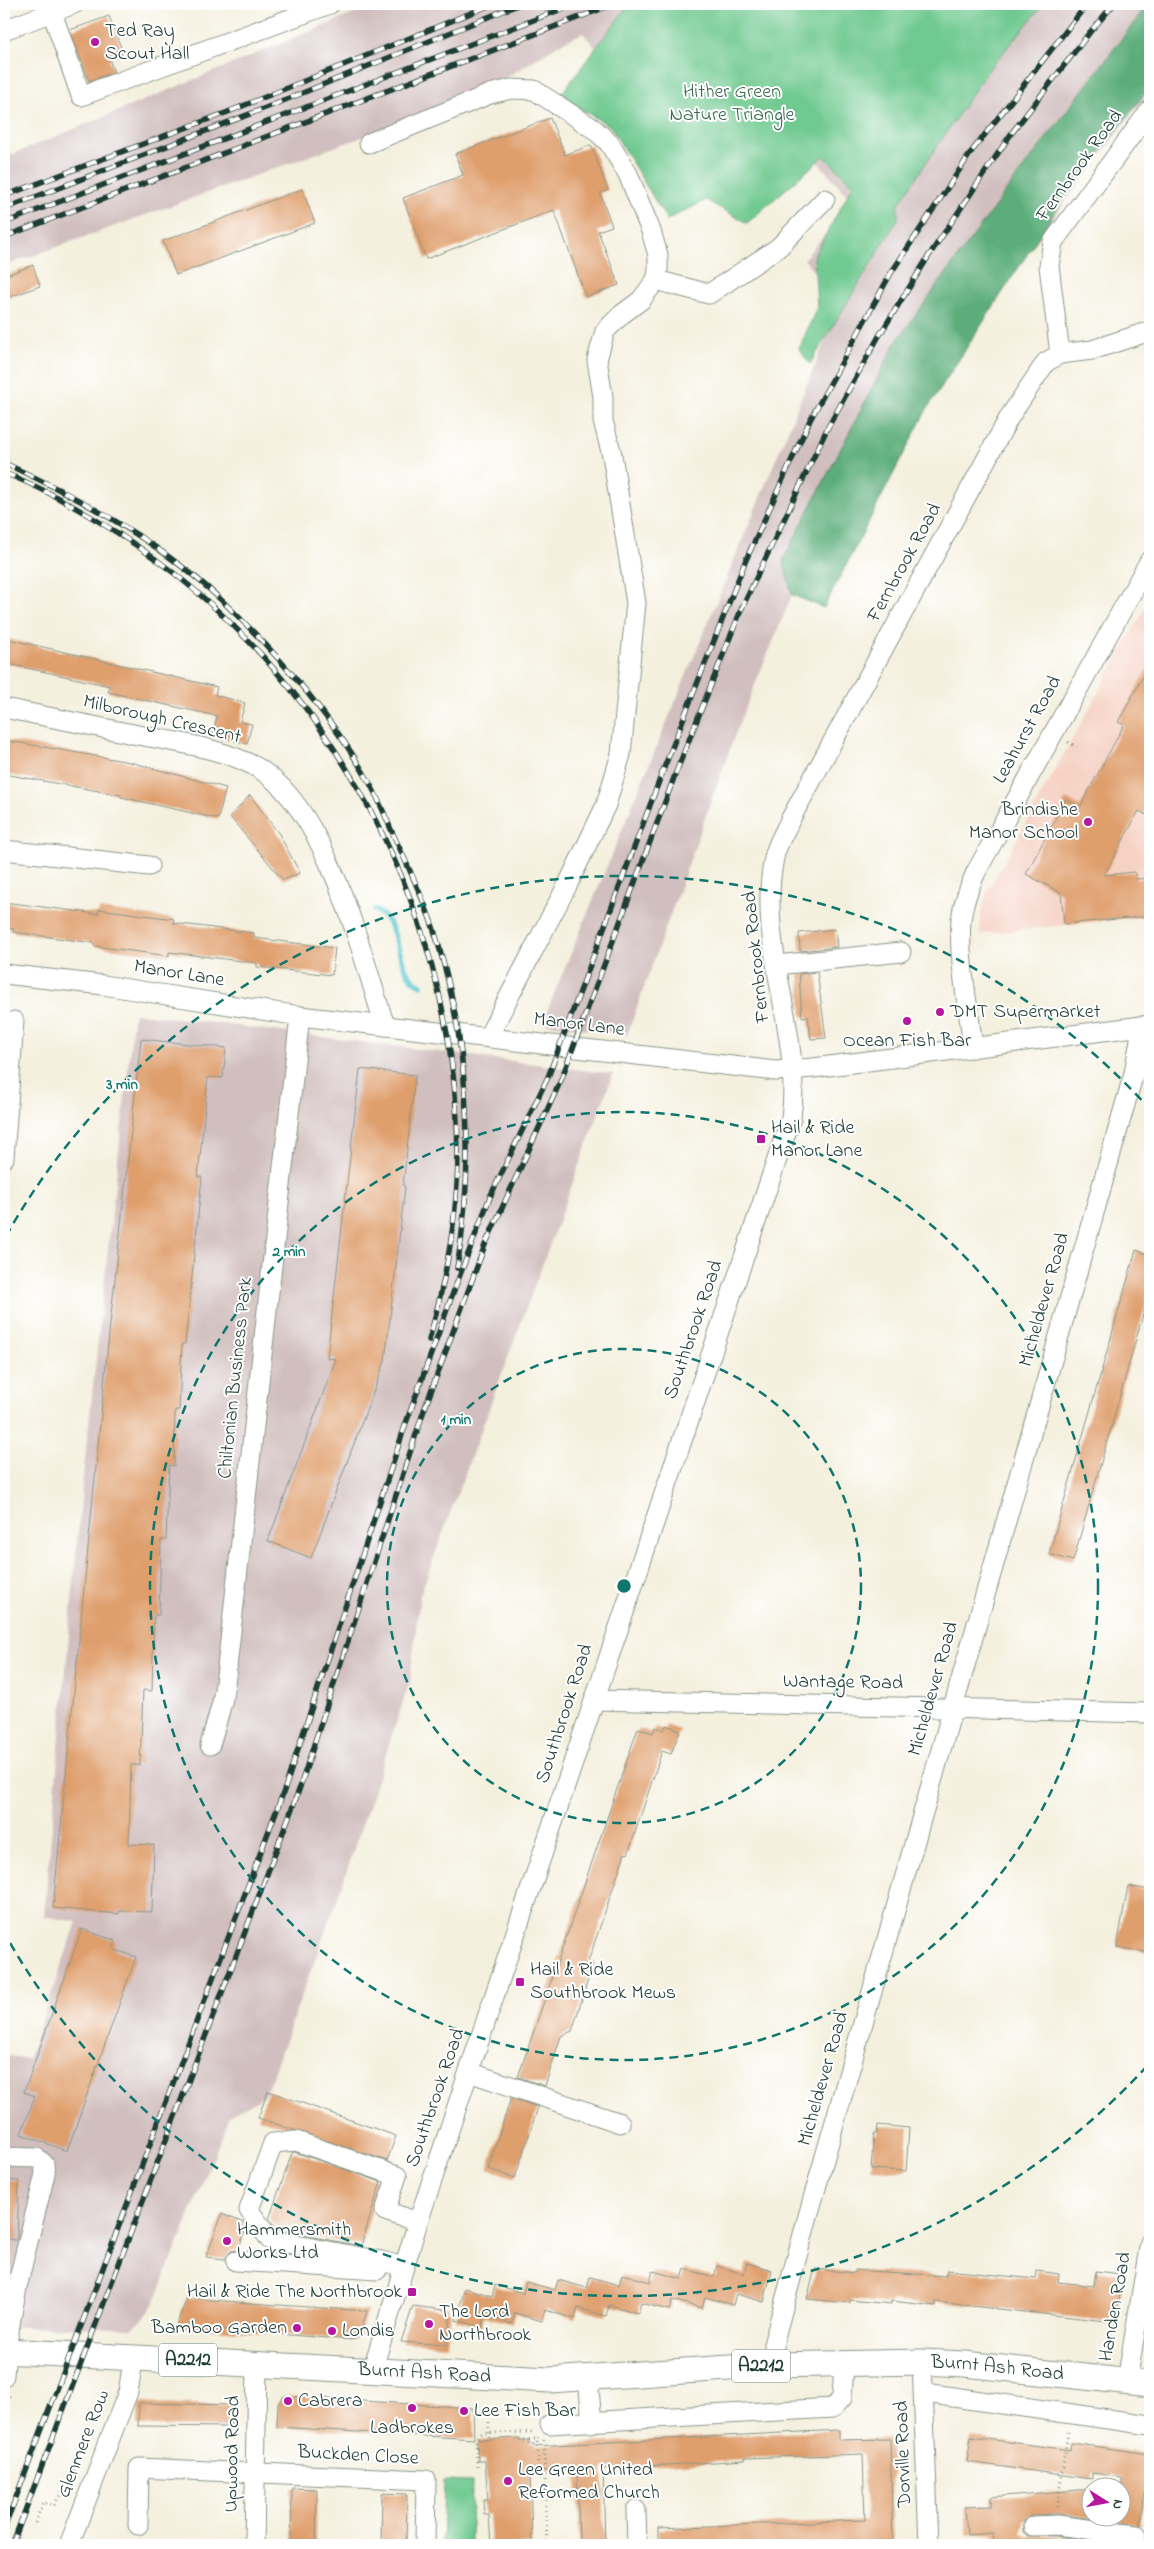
<svg xmlns="http://www.w3.org/2000/svg" width="1154" height="2549" viewBox="0 0 1154 2549" font-family="'Indie Flower',sans-serif">
  <style>
    .built { fill: #f6d2c5 }
    .industrial { fill: #d1bfbf }
    .green { fill: #70c990; stroke: #488362 }
    .forest { fill: #5cad7a; stroke: #3e7557 }
    .lines { fill: none; stroke-linecap: round; stroke-linejoin: round }
    .stream { stroke: #5ac7d0; stroke-width: 5.5 }
    .building { fill: #df9f6d }
    .minor-casing { stroke: #8a9689; stroke-width: 21 }
    .major-casing { stroke: #8a9689; stroke-width: 27 }
    .path { stroke: #8a9689; stroke-width: 3; stroke-dasharray: 1 4; stroke-linecap: butt }
    .minor { stroke: #fff; stroke-width: 19 }
    .major { stroke: #fff; stroke-width: 25 }
    .rail-casing { stroke: #1f3d34; stroke-width: 5.5 }
    .rail { stroke: #fff; stroke-width: 4; stroke-dasharray: 11; stroke-linecap: butt }
    .ring { fill: none; stroke: #0f766e; stroke-width: 2.5; stroke-dasharray: 9 6 }
    .poi-dot { fill: #b5179e; stroke: #fff; stroke-width: 2 }
    .labels { text-anchor: middle; dominant-baseline: central; stroke-width: 4; stroke-linejoin: round; paint-order: stroke }
    .shield { fill: #fff; stroke: #627771; stroke-width: 1 }
    .shield-label { font-size: 19px; font-weight: bold; fill: #1f3d34 }
    .poi-label { font-size: 20px; fill: #1f3d34; stroke: #fff; text-anchor: start }
    .park-label { font-size: 20px; fill: #376750; stroke: #fff }
    .street-label { font-size: 20px; fill: #1f3d34; stroke: #fff }
    .centre { fill: #0f766e; stroke: #fff; stroke-width: 2.5 }
    .ring-label { font-size: 15px; text-anchor: middle; font-weight: bold; fill: #0f766e; stroke: #fff; stroke-width: 4; stroke-linejoin: round; paint-order: stroke }
  </style>
  <rect width="100%" height="100%" fill="#fff"/>
  <filter id="ink" filterUnits="userSpaceOnUse"><feTurbulence type="fractalNoise" baseFrequency=".02" numOctaves="2"/><feDisplacementMap in="SourceGraphic" scale="10" xChannelSelector="R" yChannelSelector="G"/><feConvolveMatrix kernelMatrix="1 2 1 2 8 2 1 2 1" color-interpolation-filters="sRGB"/></filter>
  <filter id="wash" filterUnits="userSpaceOnUse"><feTurbulence type="fractalNoise" baseFrequency=".0096" numOctaves="4" result="noise"/><feDisplacementMap in="SourceGraphic" scale="20" xChannelSelector="R" yChannelSelector="G"/><feGaussianBlur stdDeviation="1.12" result="paint"/><feColorMatrix in="noise" values="0 0 0 0 0 0 0 0 0 0 0 0 0 0 0 0 0 1.4 0 .05"/><feComposite in="paint" operator="in"/></filter>
  <g filter="url(#wash)">
    <rect width="100%" height="100%" fill="#f4f0de"/>
    <!-- built -->
    <polygon class="built" points="1150,599 1150,916 980,934 981,913 987,893"/>
    <!-- industrial -->
    <g class="industrial">
      <polygon points="377,4 1150,4 1150,89 1028,252 927,409 824,608 792,595 737,729 627,1035 542,1023 839,307 804,259 853,202 810,153 737,215 583,33 561,43 498,83 393,126 4,266 4,158"/>
      <polygon points="134,1013 613,1074 420,1595 410,1681 337,1900 265,2095 230,2116 152,2309 133,2328 4,2327 4,2055 28,2059 77,1922 44,1916 83,1477"/>
    </g>
    <!-- green -->
    <g class="green">
      <polygon points="638,4 1044,4 986,73 898,205 898,219 810,364 799,349 817,307 814,256 853,185 824,156 747,223 706,200 667,220 610,126 559,97 626,8"/>
      <polygon points="444,2481 472,2482 471,2545 442,2545"/>
    </g>
    <!-- forest -->
    <polygon class="forest" points="1148,4 1150,4 1150,87 1056,210 927,409 824,608 792,595 783,560 896,342 1006,191"/>
    <g class="lines">
      <!-- stream -->
      <path class="stream" d="M375,910C404,924 393,972 421,985"/>
    </g>
    <g id="blocks">
      <!-- building -->
      <g class="building">
        <polygon points="109,16 123,53 109,59 114,72 89,81 70,30"/>
        <polygon points="550,118 565,155 591,145 608,190 600,193 612,226 598,231 619,285 586,297 554,210 426,259 403,198 463,175 455,154"/>
        <polygon points="302,189 315,223 176,275 163,241"/>
        <polygon points="33,265 40,286 4,299 4,276"/>
        <polygon points="4,638 217,687 215,695 245,703 240,722 252,724 247,744 213,735 217,716 108,692 110,686 4,663"/>
        <polygon points="1150,664 1150,817 1139,811 1104,875 1135,872 1136,879 1150,878 1150,916 1064,924 1061,893 1026,874 1066,799 1080,807 1124,725 1118,722"/>
        <polygon points="4,740 130,762 226,788 218,819 121,797 121,795 4,774"/>
        <polygon points="250,795 279,834 300,873 283,880 230,817"/>
        <polygon points="4,902 98,914 99,909 174,919 173,923 254,933 254,938 335,948 332,975 257,967 257,963 169,952 169,956 94,946 94,943 13,932 14,929 4,928"/>
        <polygon points="835,929 837,947 800,951 799,933"/>
        <polygon points="817,972 826,1038 811,1039 808,1016 802,1017 799,974"/>
        <polygon points="141,1039 226,1048 223,1078 208,1077 198,1177 202,1177 185,1344 182,1344 179,1410 175,1410 174,1466 169,1465 166,1540 161,1540 159,1615 154,1615 152,1691 143,1690 140,1765 131,1765 129,1844 154,1845 152,1912 119,1911 119,1914 53,1908 108,1343"/>
        <polygon points="360,1069 415,1075 403,1186 405,1187 385,1361 311,1558 268,1541 336,1359 327,1358"/>
        <polygon points="1136,1250 1150,1255 1150,1290 1073,1561 1049,1554"/>
        <polygon points="666,1725 680,1730 671,1754 662,1751 628,1854 625,1853 588,1962 593,1964 572,2031 561,2036 545,2086 518,2077 638,1728 653,1733 655,1727 664,1730"/>
        <polygon points="1128,1886 1150,1890 1150,1953 1117,1947"/>
        <polygon points="82,1929 116,1941 113,1949 136,1957 67,2151 21,2134 35,2096 24,2092"/>
        <polygon points="268,2091 396,2136 387,2161 258,2118"/>
        <polygon points="511,2098 538,2107 515,2178 488,2169"/>
        <polygon points="878,2125 909,2128 906,2171 871,2169 874,2134 877,2134"/>
        <polygon points="295,2152 381,2182 361,2246 277,2230 269,2219 292,2153"/>
        <polygon points="4,2180 19,2181 17,2240 4,2239"/>
        <polygon points="222,2214 244,2223 247,2227 238,2250 231,2251 225,2259 206,2257"/>
        <polygon points="747,2263 772,2270 764,2302 736,2294 733,2305 705,2297 702,2308 672,2300 669,2310 641,2303 638,2313 609,2305 606,2316 578,2308 575,2319 545,2310 542,2321 515,2313 512,2324 484,2316 482,2327 456,2320 465,2288 492,2296 495,2285 523,2293 526,2282 555,2290 558,2280 587,2288 590,2277 619,2285 622,2274 650,2282 653,2271 682,2279 685,2269 714,2277 717,2266 744,2274"/>
        <polygon points="815,2269 855,2273 855,2270 946,2276 947,2270 1036,2279 1037,2271 1059,2274 1058,2282 1094,2286 1096,2271 1119,2274 1117,2289 1121,2289 1115,2322 936,2302 936,2306 891,2301 891,2304 850,2300 850,2303 807,2299"/>
        <polygon points="187,2298 250,2303 367,2311 359,2336 353,2340 176,2326"/>
        <polygon points="413,2306 451,2311 447,2345 401,2342"/>
        <polygon points="284,2396 473,2408 474,2439 277,2427 278,2403"/>
        <polygon points="139,2403 232,2405 231,2427 138,2426"/>
        <polygon points="839,2430 839,2440 890,2439 893,2545 658,2545 658,2528 865,2520 863,2454 745,2458 745,2460 603,2469 605,2545 579,2545 577,2470 530,2471 532,2545 491,2545 489,2515 484,2515 483,2500 488,2500 485,2461 478,2461 477,2440 520,2438 520,2440 529,2440 529,2444 534,2444 534,2446"/>
        <polygon points="971,2437 1070,2450 1071,2443 1150,2454 1150,2482 1147,2481 1140,2525 1057,2514 1032,2515 1023,2521 1023,2532 1028,2536 1056,2536 1097,2542 1097,2545 994,2545 993,2533 967,2535 965,2507 991,2506 991,2497 1092,2489 1092,2516 1122,2516 1122,2477 1092,2473 1092,2479 967,2462"/>
        <polygon points="292,2488 317,2489 316,2545 291,2545"/>
        <polygon points="382,2493 407,2494 406,2545 381,2545"/>
      </g>
    </g>
  </g>
  <g filter="url(#ink)">
    <use href="#blocks" fill-opacity="0" stroke="#8a9689" stroke-width="1"/>
    <g class="lines">
      <!-- minor casing -->
      <g class="minor-casing">
        <g id="minor">
          <polyline points="52,12 81,96 330,4"/>
          <polyline points="4,30 74,4"/>
          <polyline points="369,143 490,94 511,89 534,90 594,129 609,143 628,174 651,231 658,255 658,270 656,280 641,300 621,315 605,331 597,360 603,397 603,421 612,455 636,603 621,754 606,805 569,882 488,1037"/>
          <polyline points="656,280 709,294 778,248 825,199"/>
          <polyline points="1060,354 1049,266 1053,242 1150,110"/>
          <path d="M4,708C49,717 93,726 138,735C176,742 233,750 264,772C329,818 361,952 385,1026"/>
          <polyline points="4,850 149,866"/>
          <polyline points="777,965 901,952"/>
          <polyline points="4,974 103,985 300,1016 775,1071 813,1068 1150,1025"/>
          <path d="M973,1048C969,1008 958,960 961,920C963,903 969,887 976,872L1150,560"/>
          <polyline points="4,1158 14,1021"/>
          <polyline points="594,1700 1150,1713"/>
          <polyline points="210,1745 222,1703 226,1676 300,1016"/>
          <polyline points="469,2072 620,2123"/>
          <path d="M4,2157L37,2158L44,2164L45,2174C29,2241 8,2308 4,2376"/>
          <polyline points="236,2261 377,2270"/>
          <polyline points="403,2267 382,2261 270,2240 249,2210 273,2143 296,2141 397,2176 385,2211 418,2222"/>
          <polyline points="922,2362 929,2545"/>
          <polyline points="774,2365 774,2341 808,2216 1134,1073 1140,1040 1139,1026"/>
          <path d="M372,2371L418,2222L791,1118C803,1033 756,944 774,858C776,845 785,832 790,820L1010,416L1046,362L1060,354L1092,350L1150,331"/>
          <polyline points="588,2377 592,2423"/>
          <polyline points="1127,2381 1150,2242"/>
          <polyline points="925,2393 1150,2425"/>
          <polyline points="550,2424 833,2408 842,2398 844,2363"/>
          <polyline points="636,2510 637,2545"/>
          <polyline points="138,2525 139,2468 426,2480 425,2545"/>
          <polyline points="1033,2526 1057,2525 1110,2532 1108,2545"/>
          <polyline points="1110,2532 1137,2535"/>
          <polyline points="69,2545 128,2392 134,2356"/>
          <polyline points="254,2545 257,2364"/>
        </g>
      </g>
      <!-- major casing -->
      <g class="major-casing">
        <g id="major">
          <path id="s1" d="M4,2351L550,2380L774,2365L922,2362L965,2364L1150,2384"/>
        </g>
      </g>
      <!-- path -->
      <g class="path">
        <polyline points="1068,742 1077,747"/>
        <polyline points="529,2411 532,2418"/>
        <polyline points="4,2416 10,2392"/>
        <polyline points="489,2422 489,2442"/>
        <polyline points="537,2437 538,2467"/>
        <polyline points="524,2440 537,2439"/>
        <polyline points="544,2440 547,2545"/>
        <polyline points="477,2467 476,2440 482,2433 533,2432"/>
        <polyline points="1057,2507 1068,2432"/>
        <polyline points="35,2523 43,2502 54,2506 79,2460"/>
      </g>
      <!-- minor -->
      <use href="#minor" class="minor"/>
      <!-- major -->
      <use href="#major" class="major"/>
      <!-- rail casing -->
      <g class="rail-casing">
        <g id="rail">
          <polyline points="4,196 228,112 493,4"/>
          <polyline points="4,209 273,105 520,4"/>
          <polyline points="4,223 575,4"/>
          <polyline points="4,237 614,4"/>
          <path d="M4,463C68,492 129,525 185,569C214,591 240,618 265,644C303,685 340,731 368,780C378,797 385,816 393,834C407,864 422,895 433,927C468,1034 476,1157 457,1268"/>
          <path d="M4,473C37,485 68,503 98,521C316,650 456,898 458,1152C458,1215 446,1279 429,1340"/>
          <polyline points="4,2529 285,1788 406,1423 453,1293 490,1197 548,1077 664,768 745,562 810,420 891,273 972,151 1087,4"/>
          <polyline points="12,2545 299,1790 423,1413 485,1245 561,1080 675,775 741,610 827,429 879,336 930,254 1011,134 1090,32 1114,4"/>
        </g>
      </g>
      <!-- rail -->
      <use href="#rail" class="rail"/>
    </g>
  </g>
  <!-- distance rings -->
  <g class="ring">
    <circle cx="624" cy="1586" r="237"/>
    <circle cx="624" cy="1586" r="474"/>
    <path d="M1147 2066A710 710 0 0 1 6 1936M6 1236A710 710 0 0 1 1147 1106"/>
  </g>
  <!-- markers -->
  <g class="poi-dot">
    <circle cx="95" cy="42" r="5"/>
    <circle cx="1088" cy="822" r="5"/>
    <circle cx="940" cy="1012" r="5"/>
    <circle cx="907" cy="1021" r="5"/>
    <rect x="756" y="1134" width="10" height="10" rx="2.5"/>
    <rect x="515" y="1977" width="10" height="10" rx="2.5"/>
    <circle cx="227" cy="2241" r="5"/>
    <rect x="407" y="2287" width="10" height="10" rx="2.5"/>
    <circle cx="429" cy="2324" r="5"/>
    <circle cx="297" cy="2328" r="5"/>
    <circle cx="332" cy="2331" r="5"/>
    <circle cx="288" cy="2401" r="5"/>
    <circle cx="412" cy="2408" r="5"/>
    <circle cx="464" cy="2411" r="5"/>
    <circle cx="508" cy="2481" r="5"/>
  </g>
  <g class="labels">
    <!-- shield labels -->
    <g class="shield">
      <rect x="159" y="2343.5" width="58" height="33" rx="4"/>
      <rect x="732" y="2349.5" width="58" height="33" rx="4"/>
    </g>
    <g class="shield-label">
      <text x="188" y="2360">A2212</text>
      <text x="761" y="2366">A2212</text>
    </g>
    <!-- poi labels -->
    <g class="poi-label">
      <text x="105" y="31">Ted Ray<tspan x="105" dy="23">Scout Hall</tspan></text>
      <text x="1078" y="810" text-anchor="end">Brindishe<tspan x="1078" dy="23">Manor School</tspan></text>
      <text x="950" y="1012">DMT Supermarket</text>
      <text x="907" y="1041" text-anchor="middle">Ocean Fish Bar</text>
      <text x="771" y="1128">Hail &amp; Ride<tspan x="771" dy="23">Manor Lane</tspan></text>
      <text x="530" y="1970">Hail &amp; Ride<tspan x="530" dy="23">Southbrook Mews</tspan></text>
      <text x="237" y="2230">Hammersmith<tspan x="237" dy="23">Works Ltd</tspan></text>
      <text x="402" y="2292" text-anchor="end">Hail &amp; Ride The Northbrook</text>
      <text x="439" y="2312">The Lord<tspan x="439" dy="23">Northbrook</tspan></text>
      <text x="287" y="2328" text-anchor="end">Bamboo Garden</text>
      <text x="342" y="2331">Londis</text>
      <text x="298" y="2401">Cabrera</text>
      <text x="474" y="2411">Lee Fish Bar</text>
      <text x="412" y="2428" text-anchor="middle">Ladbrokes</text>
      <text x="518" y="2470">Lee Green United<tspan x="518" dy="23">Reformed Church</tspan></text>
    </g>
    <!-- park labels -->
    <g class="park-label">
      <text x="732" y="92">Hither Green<tspan x="732" dy="23">Nature Triangle</tspan></text>
    </g>
    <!-- street labels -->
    <g class="street-label">
      <text transform="translate(1080 166) rotate(-54)">Fernbrook Road</text>
      <text transform="translate(905 563) rotate(-61)">Fernbrook Road</text>
      <text transform="translate(162 720) rotate(13)">Milborough Crescent</text>
      <text transform="translate(1028 730) rotate(-61)">Leahurst Road</text>
      <text transform="translate(757 957) rotate(-96)">Fernbrook Road</text>
      <text transform="translate(179 974) rotate(9)">Manor Lane</text>
      <text transform="translate(579 1025) rotate(7)">Manor Lane</text>
      <text transform="translate(1045 1300) rotate(-74)">Micheldever Road</text>
      <text transform="translate(694 1330) rotate(-71)">Southbrook Road</text>
      <text transform="translate(236 1378) rotate(-84)">Chiltonian Business Park</text>
      <text transform="translate(843 1683) rotate(1)">Wantage Road</text>
      <text transform="translate(934 1689) rotate(-74)">Micheldever Road</text>
      <text transform="translate(565 1714) rotate(-72)">Southbrook Road</text>
      <text transform="translate(824 2079) rotate(-74)">Micheldever Road</text>
      <text transform="translate(436 2098) rotate(-71)">Southbrook Road</text>
      <text transform="translate(1116 2307) rotate(-80)">Handen Road</text>
      <text stroke="none"><textPath href="#s1" startOffset="995">Burnt Ash Road</textPath></text>
      <text stroke="none"><textPath href="#s1" startOffset="421">Burnt Ash Road</textPath></text>
      <text transform="translate(84 2444) rotate(-69)">Glenmere Row</text>
      <text transform="translate(233 2454) rotate(-89)">Upwood Road</text>
      <text transform="translate(904 2454) rotate(-92)">Dorville Road</text>
      <text transform="translate(358 2456) rotate(3)">Buckden Close</text>
    </g>
  </g>
  <circle cx="624" cy="1586" r="8" class="centre"/>
  <g class="ring-label">
    <text x="122" y="1089">3 min</text>
    <text x="289" y="1256">2 min</text>
    <text x="456" y="1424">1 min</text>
  </g>
  <!-- margin -->
  <rect width="1154" height="2549" fill="none" stroke="#fff" stroke-width="20"/>
  <!-- north arrow -->
  <g transform="translate(1106 2502) rotate(101)"><circle r="24" fill="#ffffff" stroke="#a5b1ae"/>
  <path d="M0-4L9 19L0 12L-9 19Z" fill="#b5179e"/>
  <text y="-8" font-size="14" font-weight="bold" text-anchor="middle" fill="#1f3d34">N</text>
  </g>
</svg>
